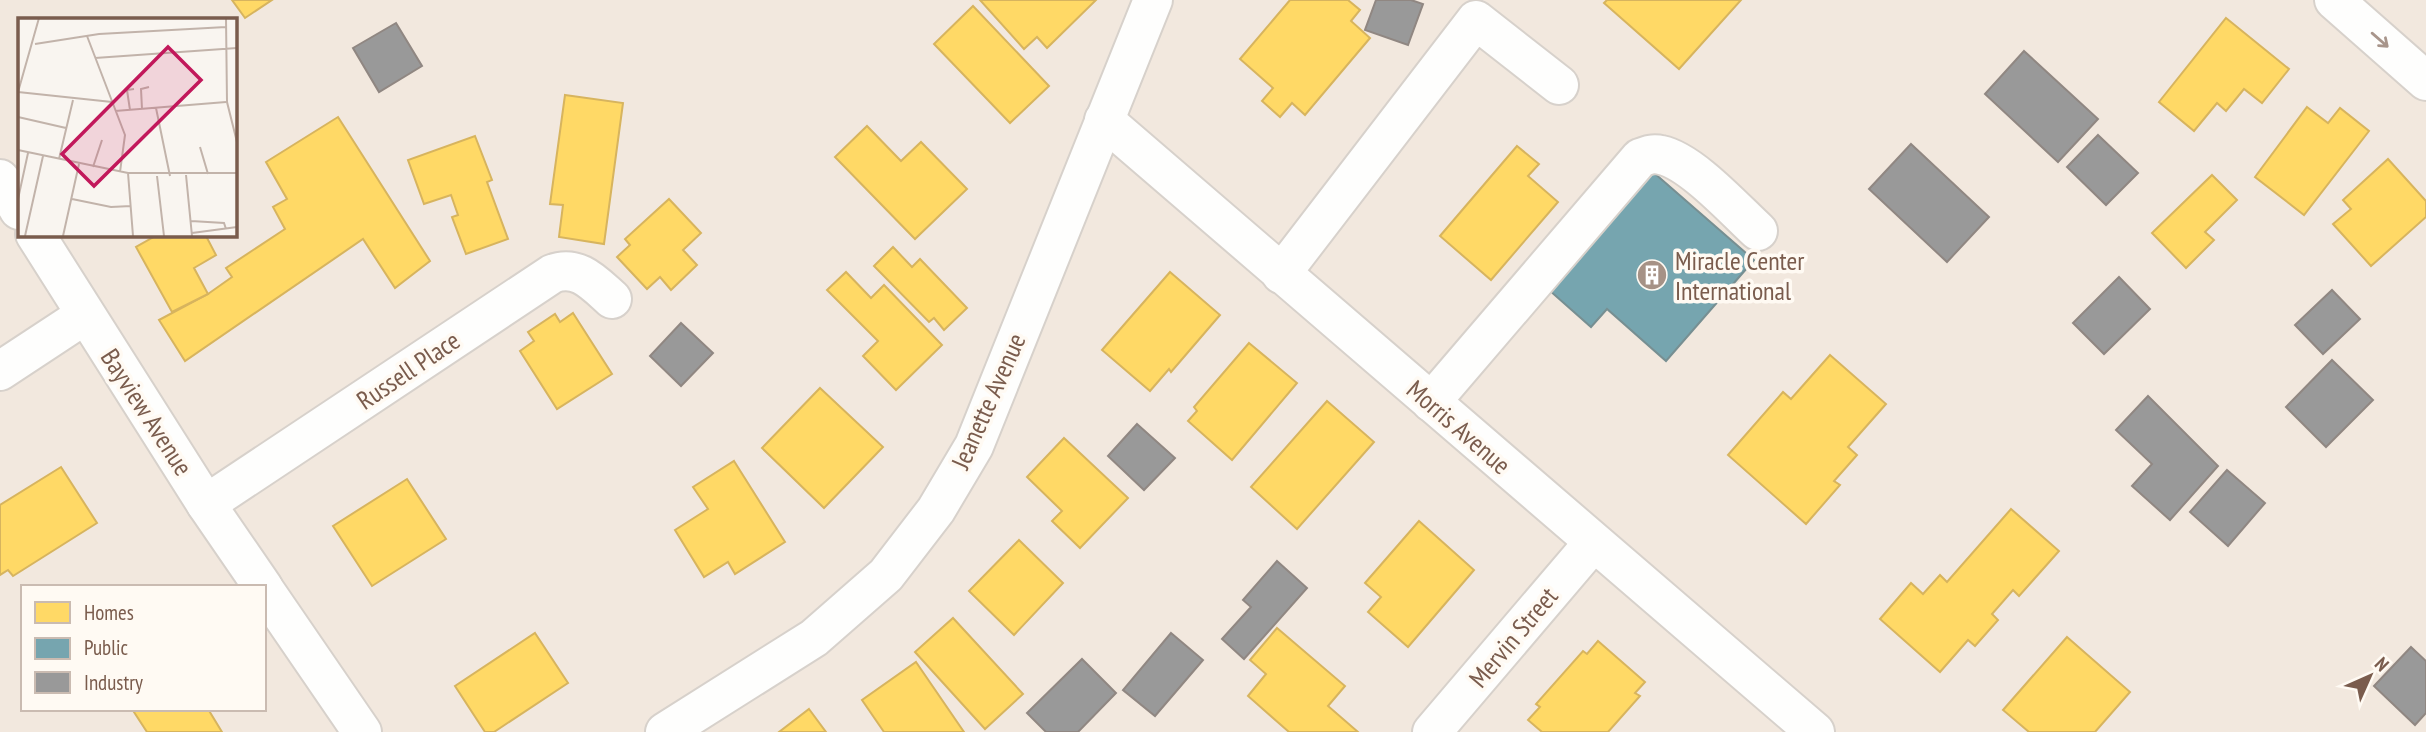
<svg xmlns="http://www.w3.org/2000/svg" width="2426" height="732" viewBox="0 0 2426 732" font-family="'PT Sans Narrow',sans-serif">
  <style>
    .residential { fill: #f2e8de; fill-rule: evenodd }
    .homes { fill: #ffd966; stroke: #d7b45e; stroke-width: 2 }
    .public { fill: #76a5af; stroke: #778f92; stroke-width: 2 }
    .industry { fill: #999; stroke: #908782; stroke-width: 2 }
    .lines { fill: none; stroke-linecap: round; stroke-linejoin: round }
    .minor-casing { stroke: #d7d1cb; stroke-width: 42 }
    .minor { stroke: #fefefd; stroke-width: 38 }
    .oneway { stroke: #a8958b }
    .labels { text-anchor: middle; dominant-baseline: central; stroke-width: 7; stroke-linejoin: round; paint-order: stroke }
    .poi-label { font-size: 26px; fill: #7a5c4d; stroke: #fffaf3; text-anchor: start }
    .street-label { font-size: 26px; fill: #7a5c4d; stroke: #fffaf3 }
    .inset-road { fill: none; stroke: #c2b3aa; stroke-width: 2 }
    .view { fill: #c2185b; fill-opacity: 0.15; stroke: #c2185b; stroke-width: 3.5 }
    .inset-edge { fill: none; stroke: #7a5c4d; stroke-width: 3.5 }
  </style>
  <rect width="100%" height="100%" fill="#f9f5f0"/>
  <!-- residential -->
  <path class="residential" d="M0,0H2426V732H0ZM19,19H234V234H19ZM23,587H264V709H23Z"/>
  <!-- homes -->
  <g class="homes">
    <polygon points="232,0 272,0 245,18"/>
    <polygon points="980,0 1096,0 1047,48 1037,37 1024,49"/>
    <polygon points="1290,0 1348,0 1360,10 1351,21 1370,38 1305,115 1292,103 1280,117 1262,101 1273,88 1240,59"/>
    <polygon points="1607,0 1741,0 1679,69 1604,3"/>
    <polygon points="973,6 1049,86 1010,123 934,44"/>
    <polygon points="2226,18 2289,69 2262,103 2244,89 2226,111 2217,103 2194,131 2159,102"/>
    <polygon points="565,95 623,103 604,244 559,237 563,205 550,204"/>
    <polygon points="2307,107 2328,123 2340,108 2369,131 2304,215 2255,177"/>
    <polygon points="338,117 430,261 395,288 363,239 185,361 159,320 208,294 232,277 226,268 285,229 273,207 287,199 266,162"/>
    <polygon points="867,126 901,161 921,142 967,189 915,239 835,157"/>
    <polygon points="475,136 492,180 487,182 508,239 466,254 452,217 458,215 451,195 424,204 408,160"/>
    <polygon points="1517,146 1539,164 1528,176 1558,202 1491,280 1440,236"/>
    <polygon points="2388,159 2426,201 2426,217 2371,266 2333,224 2351,209 2343,200"/>
    <polygon points="2212,175 2237,200 2205,232 2214,240 2186,268 2152,233"/>
    <polygon points="669,199 701,233 683,250 697,265 671,290 660,277 647,289 617,257 630,245 625,239"/>
    <polygon points="159,234 205,234 216,255 194,268 208,294 172,312 136,247"/>
    <polygon points="893,247 912,267 920,259 967,308 944,330 934,318 929,322 874,266"/>
    <polygon points="846,272 871,298 884,285 942,345 896,390 863,356 878,341 827,290"/>
    <polygon points="1170,272 1220,315 1171,372 1169,369 1150,391 1102,350"/>
    <polygon points="573,313 612,374 557,409 520,351 534,341 528,332 555,314 560,322"/>
    <polygon points="1249,343 1297,383 1232,460 1188,421 1197,411 1194,407"/>
    <polygon points="1830,355 1886,404 1848,447 1857,455 1834,481 1840,485 1806,524 1728,455 1783,392 1791,399"/>
    <polygon points="820,388 883,447 824,508 762,448"/>
    <polygon points="1327,401 1374,442 1297,529 1251,487"/>
    <polygon points="1064,438 1128,498 1080,548 1052,521 1062,511 1027,477"/>
    <polygon points="734,461 785,542 735,574 728,562 704,577 675,530 708,509 693,487"/>
    <polygon points="61,467 97,523 13,576 8,570 0,575 0,505"/>
    <polygon points="407,479 446,539 372,586 333,526"/>
    <polygon points="2011,509 2059,551 2019,596 2013,590 1992,614 1998,620 1975,646 1968,640 1940,672 1880,619 1911,583 1923,594 1940,575 1947,582"/>
    <polygon points="1419,521 1474,570 1408,647 1368,612 1381,597 1365,583"/>
    <polygon points="1019,540 1063,583 1014,635 969,591"/>
    <polygon points="953,618 1023,694 985,729 915,652"/>
    <polygon points="1277,628 1345,686 1328,706 1358,732 1289,732 1248,696 1266,674 1250,660"/>
    <polygon points="535,633 568,683 494,732 485,732 455,686"/>
    <polygon points="2067,637 2130,692 2095,732 2029,732 2003,710"/>
    <polygon points="1598,641 1645,682 1635,693 1640,696 1608,732 1542,732 1528,720 1540,707 1536,704 1583,651 1587,654"/>
    <polygon points="916,662 964,732 884,732 862,700"/>
    <polygon points="132,709 208,709 222,732 147,732"/>
    <polygon points="809,709 826,732 779,732"/>
  </g>
  <!-- public -->
  <polygon class="public" points="1653,172 1754,260 1666,361 1607,309 1591,327 1549,290"/>
  <!-- industry -->
  <g class="industry">
    <polygon points="1376,0 1411,0 1423,4 1408,45 1365,30"/>
    <polygon points="396,23 422,66 379,92 353,48"/>
    <polygon points="2024,51 2098,119 2058,162 1985,94"/>
    <polygon points="2098,135 2138,173 2106,205 2067,167"/>
    <polygon points="1911,144 1989,217 1947,262 1869,189"/>
    <polygon points="2119,277 2150,309 2104,354 2073,323"/>
    <polygon points="2332,290 2360,319 2323,354 2295,325"/>
    <polygon points="681,323 713,353 681,386 650,356"/>
    <polygon points="2332,360 2373,400 2326,447 2286,407"/>
    <polygon points="2148,396 2218,466 2170,520 2132,486 2152,464 2116,430"/>
    <polygon points="1137,424 1175,458 1144,490 1108,456"/>
    <polygon points="2227,470 2265,503 2228,546 2190,512"/>
    <polygon points="1277,561 1307,588 1244,659 1222,639 1251,607 1243,600"/>
    <polygon points="1171,633 1203,660 1155,716 1123,690"/>
    <polygon points="2411,647 2426,661 2426,713 2415,725 2374,686"/>
    <polygon points="1082,659 1116,693 1078,732 1046,732 1027,713"/>
  </g>
  <g class="lines">
    <!-- minor casing -->
    <g class="minor-casing">
      <g id="minor">
        <polyline points="2334,0 2426,81"/>
        <polyline points="1104,120 1815,732"/>
        <polyline points="0,179 19,210"/>
        <polyline points="35,234 206,504 263,587"/>
        <polyline points="1281,274 1476,20 1559,85"/>
        <polyline points="0,371 85,315"/>
        <path d="M1431,402L1640,158C1648,155 1653,153 1661,155C1691,161 1735,210 1758,231"/>
        <path d="M206,504L552,274C578,264 594,283 612,299"/>
        <polyline points="264,589 362,732"/>
        <polyline points="665,732 814,638 886,575 936,510 974,446 1153,0"/>
        <polyline points="1432,732 1593,543"/>
      </g>
    </g>
    <!-- minor -->
    <use href="#minor" class="minor"/>
  </g>
  <!-- one-way arrows -->
  <defs><path id="oneway-shaft" d="M-6 0H5M1.5-3L5.5 0L1.5 3" fill="none" stroke-width="1.6" stroke-linecap="round" stroke-linejoin="round" transform="scale(1.75)"/></defs>
  <use class="oneway" href="#oneway-shaft" transform="translate(2380 40) rotate(41)"/>
  <!-- icons -->
  <defs>
    <g id="building-disc" transform="scale(1.575)"><circle r="9.5" fill="#a69286" stroke="#fffaf3"/><path d="M-4-6H4V6H1V3H-1V6H-4ZM-2.5-4.3h1.7v1.8h-1.7ZM.8-4.3h1.7v1.8H.8ZM-2.5-1h1.7V.8h-1.7ZM.8-1h1.7V.8H.8Z" fill="#fff"/></g>
  </defs>
  <g fill-rule="evenodd">
    <use href="#building-disc" x="1652" y="275"/>
  </g>
  <g class="labels">
    <!-- poi labels -->
    <g class="poi-label">
      <text x="1675" y="260">Miracle Center<tspan x="1675" dy="30">International</tspan></text>
    </g>
    <!-- street labels -->
    <g class="street-label">
      <text transform="translate(408 370) rotate(-34)">Russell Place</text>
      <text transform="translate(988 401) rotate(-66)">Jeanette Avenue</text>
      <text transform="translate(147 412) rotate(57)">Bayview Avenue</text>
      <text transform="translate(1459 427) rotate(41)">Morris Avenue</text>
      <text transform="translate(1513 637) rotate(-50)">Mervin Street</text>
    </g>
  </g>
  <!-- overview -->
  <g transform="translate(18 18)">
    <rect width="219" height="219" fill="#f9f5f0"/>
    <path class="inset-road" d="M208,0L209,84L219,124M69,18L107,117L102,154M17,26L81,16L208,9M77,40L219,30M0,74L94,84M0,74L21,0M138,90L152,158M124,91L123,71L131,69M112,92L109,72L116,71M97,93L208,84M0,99L48,110M182,129L190,156M0,132L110,155H219M41,141L55,82M75,149L84,122M110,155L115,218M168,157L174,218M139,158L146,218M0,181L10,135M54,181L93,189L113,188M173,203L206,205L208,211M174,215L219,209M7,218L25,138M45,218L61,146"/>
    <path class="view" d="M150,29L183,62L76,168L44,136Z"/>
    <rect width="219" height="219" class="inset-edge"/>
  </g>
  <!-- legend -->
  <rect x="21" y="585" width="245" height="126" fill="#fffaf3" stroke="#cabbb1" stroke-width="2"/>
  <rect x="35" y="602" width="35" height="21" fill="#ffd966" stroke="#cabbb1" stroke-width="2"/>
  <text x="84" y="620" font-size="21" fill="#7a5c4d">Homes</text>
  <rect x="35" y="638" width="35" height="21" fill="#76a5af" stroke="#cabbb1" stroke-width="2"/>
  <text x="84" y="655" font-size="21" fill="#7a5c4d">Public</text>
  <rect x="35" y="672" width="35" height="21" fill="#999999" stroke="#cabbb1" stroke-width="2"/>
  <text x="84" y="690" font-size="21" fill="#7a5c4d">Industry</text>
  <!-- north arrow -->
  <g transform="translate(2370 676) rotate(45)" stroke="#fffaf3" stroke-width="5" paint-order="stroke">
  <path d="M0-5L12 26L0 18L-12 26Z" fill="#7a5c4d"/>
  <text y="-10" font-size="19" font-weight="bold" text-anchor="middle" fill="#7a5c4d">N</text>
  </g>
</svg>
